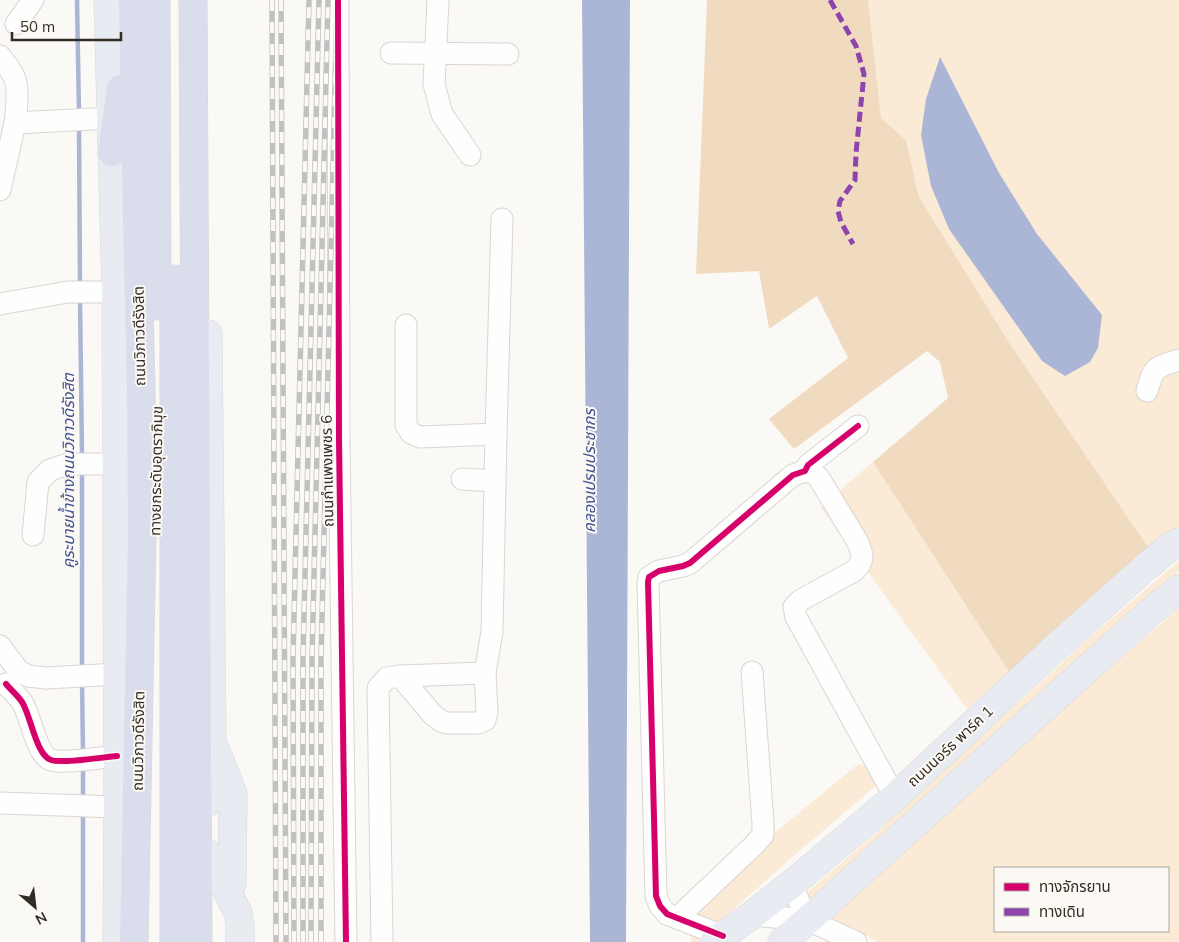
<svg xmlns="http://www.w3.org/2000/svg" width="1179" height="942" viewBox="0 0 1179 942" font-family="Mulish,'Noto Sans Thai',sans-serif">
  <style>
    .green { fill: #faead6; fill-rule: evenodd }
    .forest { fill: #f1dbc0 }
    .water { fill: #abb6d6 }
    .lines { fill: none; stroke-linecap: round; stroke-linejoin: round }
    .stream { stroke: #abb6d6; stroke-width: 4.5 }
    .minor-casing { stroke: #dad6d0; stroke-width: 23 }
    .major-casing { stroke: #d8d7d4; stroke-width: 29 }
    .highway-casing { stroke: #d8d7d4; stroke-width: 29 }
    .minor { stroke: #fefefe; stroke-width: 21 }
    .major { stroke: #e8ebf2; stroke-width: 28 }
    .highway { stroke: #daddeb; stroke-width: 28 }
    .rail-casing { stroke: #c1c1c0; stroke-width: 5.5 }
    .rail { stroke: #fcf9f5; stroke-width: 4; stroke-dasharray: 11; stroke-linecap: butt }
    .quiet { stroke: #8e44ad; stroke-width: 5; stroke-dasharray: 10 5; stroke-linecap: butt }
    .cycleway-casing { stroke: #fcf9f5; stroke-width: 9 }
    .cycleway { stroke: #d6006c; stroke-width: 6 }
    .labels { text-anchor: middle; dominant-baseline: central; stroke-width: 4; stroke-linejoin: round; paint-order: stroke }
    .street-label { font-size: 15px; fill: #322c24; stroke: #fcf9f5 }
    .water-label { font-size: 16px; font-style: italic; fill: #405291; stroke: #fcf9f5 }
  </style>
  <rect width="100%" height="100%" fill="#fbf9f6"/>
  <!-- green -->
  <g class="green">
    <polygon points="868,0 1179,0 1179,538 1150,550 1010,344 919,197 906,140 881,118"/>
    <polygon points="873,462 1009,672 967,709 821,507"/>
    <polygon points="1179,561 1179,571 1176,575 808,904 803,896 883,827 1090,637"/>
    <path d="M1179,608V942H877L854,928L831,921L839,903ZM995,868H1168V931H995Z"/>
    <polygon points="858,764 893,771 791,858 697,942 691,942 693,910 771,836"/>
  </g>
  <!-- forest -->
  <polygon class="forest" points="707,0 868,0 881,118 906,140 919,197 1010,344 1150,550 1009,672 873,462 948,398 940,362 927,351 794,449 769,419 848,358 817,296 769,329 759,271 696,274"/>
  <!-- water -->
  <g class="water">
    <polygon points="582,0 630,0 626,942 590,942"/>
    <polygon points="940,57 999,173 1037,234 1102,315 1098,348 1090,362 1065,376 1042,361 949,229 931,186 921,135 926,99"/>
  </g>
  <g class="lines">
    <!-- stream -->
    <g class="stream">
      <polyline points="77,0 79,113"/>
      <polyline points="79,126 80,286"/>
      <polyline points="80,298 82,458"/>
      <polyline points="82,471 82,671"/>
      <polyline points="82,681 83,753"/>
      <polyline points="83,766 83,801"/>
      <polyline points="83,811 83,942"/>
    </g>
    <!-- minor casing -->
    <g class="minor-casing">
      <g id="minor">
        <polyline points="338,0 339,440 346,942"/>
        <polyline points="438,0 434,84 442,114 470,155"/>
        <polyline points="16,24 33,0"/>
        <polyline points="391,53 508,54"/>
        <path d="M0,56C6,64 14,73 16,83C19,96 16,110 15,123"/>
        <polyline points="0,190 15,123 112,118"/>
        <polyline points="0,304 68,292 116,292"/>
        <polyline points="406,325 406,425 411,433 420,437 496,434"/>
        <path d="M1147,391C1154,366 1154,368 1179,360"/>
        <path d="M805,471L813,473L819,478L857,541C863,554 865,561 854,571L801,600L794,607L796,617L895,797"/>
        <polyline points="462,479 495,481"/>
        <polyline points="33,535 38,482 50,470 68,464 116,464"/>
        <polyline points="0,646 18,670 28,676 46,678 117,674"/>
        <polyline points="400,676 433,715 441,721 446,723 478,723 485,720 487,712 485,673"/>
        <path d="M6,684C11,690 18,696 22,702C31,716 36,755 51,760C63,764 104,757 117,756"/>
        <polyline points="0,803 118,807"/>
        <polyline points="793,883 796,895 808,920"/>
        <polyline points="752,915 808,920 856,942"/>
        <polyline points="677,918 754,845 763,835 763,823 752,672"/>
        <polyline points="723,936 667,914 660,906 656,896 648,582 649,577 659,571 683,566 690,563 793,475 805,471 808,465 858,426"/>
        <polyline points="382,942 378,688 387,678 400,676 485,673 492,632 496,434 502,219"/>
      </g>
    </g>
    <!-- major casing -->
    <g class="major-casing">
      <g id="major">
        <polyline points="108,0 116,292 118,807 117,942"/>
        <polyline points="208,334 212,739 210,801"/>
        <polyline points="216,751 233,794 232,883"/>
        <polyline points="208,854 238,913 240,926 240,942"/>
        <polyline points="714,942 752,915 793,883 895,797 1056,647 1147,566 1170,547 1179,542"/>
        <polyline points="782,942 808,920 1155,608 1179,589"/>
      </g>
    </g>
    <!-- highway casing -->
    <g class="highway-casing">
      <g id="highway">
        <polyline points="133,0 137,219 141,388 142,536 134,942"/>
        <polyline points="156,0 157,306"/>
        <polyline points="193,0 198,942"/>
        <polyline points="112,152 121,89"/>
        <polyline points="174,279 174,942"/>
      </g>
    </g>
    <!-- minor -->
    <use href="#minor" class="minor"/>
    <!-- major -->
    <use href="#major" class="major"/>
    <!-- highway -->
    <use href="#highway" class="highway"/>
    <!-- rail casing -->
    <g class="rail-casing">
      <g id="rail">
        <polyline points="272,0 276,942"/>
        <polyline points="281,0 286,942"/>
        <polyline points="294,942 293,658 309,0"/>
        <polyline points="303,942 303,658 319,0"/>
        <polyline points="311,942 312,658 328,0"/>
        <polyline points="321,942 321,659 337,0"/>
      </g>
    </g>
    <!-- rail -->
    <use href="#rail" class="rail"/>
    <!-- quiet -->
    <polyline class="quiet" points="830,0 856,46 864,74 856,153 855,180 840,201 838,211 841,222 853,244"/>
    <!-- cycleway casing -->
    <g class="cycleway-casing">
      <g id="cycleway">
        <polyline points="338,0 339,440 346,942"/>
        <path d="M6,684C11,690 18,696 22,702C31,716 36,755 51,760C63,764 104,757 117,756"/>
        <polyline points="723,936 667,914 660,906 656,896 648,582 649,577 659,571 683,566 690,563 793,475 805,471 808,465 858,426"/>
      </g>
    </g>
    <!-- cycleway -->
    <use href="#cycleway" class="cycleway"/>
  </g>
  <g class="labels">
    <!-- street labels -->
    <g class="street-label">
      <text transform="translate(139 336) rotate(-91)">ถนนวิภาวดีรังสิต</text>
      <text transform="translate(156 471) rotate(-89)">ทางยกระดับอุตราภิมุข</text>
      <text transform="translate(327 471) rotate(-91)">ถนนกำแพงเพชร 6</text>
      <text transform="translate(138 741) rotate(-89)">ถนนวิภาวดีรังสิต</text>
      <text transform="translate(950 746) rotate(-43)">ถนนนอร์ธ พาร์ค 1</text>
    </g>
    <!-- water labels -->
    <g class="water-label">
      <text transform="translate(68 471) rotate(-90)">คูระบายน้ำข้างถนนวิภาวดีรังสิต</text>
      <text transform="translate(589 471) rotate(-90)">คลองเปรมประชากร</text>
    </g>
  </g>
  <!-- legend -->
  <rect x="994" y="867" width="175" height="65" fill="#fcf9f5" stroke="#aba7a1"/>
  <rect x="1004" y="883" width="25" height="8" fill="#d6006c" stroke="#aba7a1"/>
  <text x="1039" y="892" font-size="15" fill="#322c24">ทางจักรยาน</text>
  <rect x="1004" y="908" width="25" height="8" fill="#8e44ad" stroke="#aba7a1"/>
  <text x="1039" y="917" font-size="15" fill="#322c24">ทางเดิน</text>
  <!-- north arrow -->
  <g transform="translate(35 907) rotate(152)" stroke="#fcf9f5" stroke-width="4" paint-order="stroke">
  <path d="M0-4L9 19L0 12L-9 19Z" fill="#322c24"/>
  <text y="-8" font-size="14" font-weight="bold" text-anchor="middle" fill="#322c24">N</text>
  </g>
  <!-- scale -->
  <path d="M12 32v8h109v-8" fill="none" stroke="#322c24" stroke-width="2.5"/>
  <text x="20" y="32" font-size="15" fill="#322c24" stroke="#fcf9f5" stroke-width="4" paint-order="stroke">50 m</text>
</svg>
